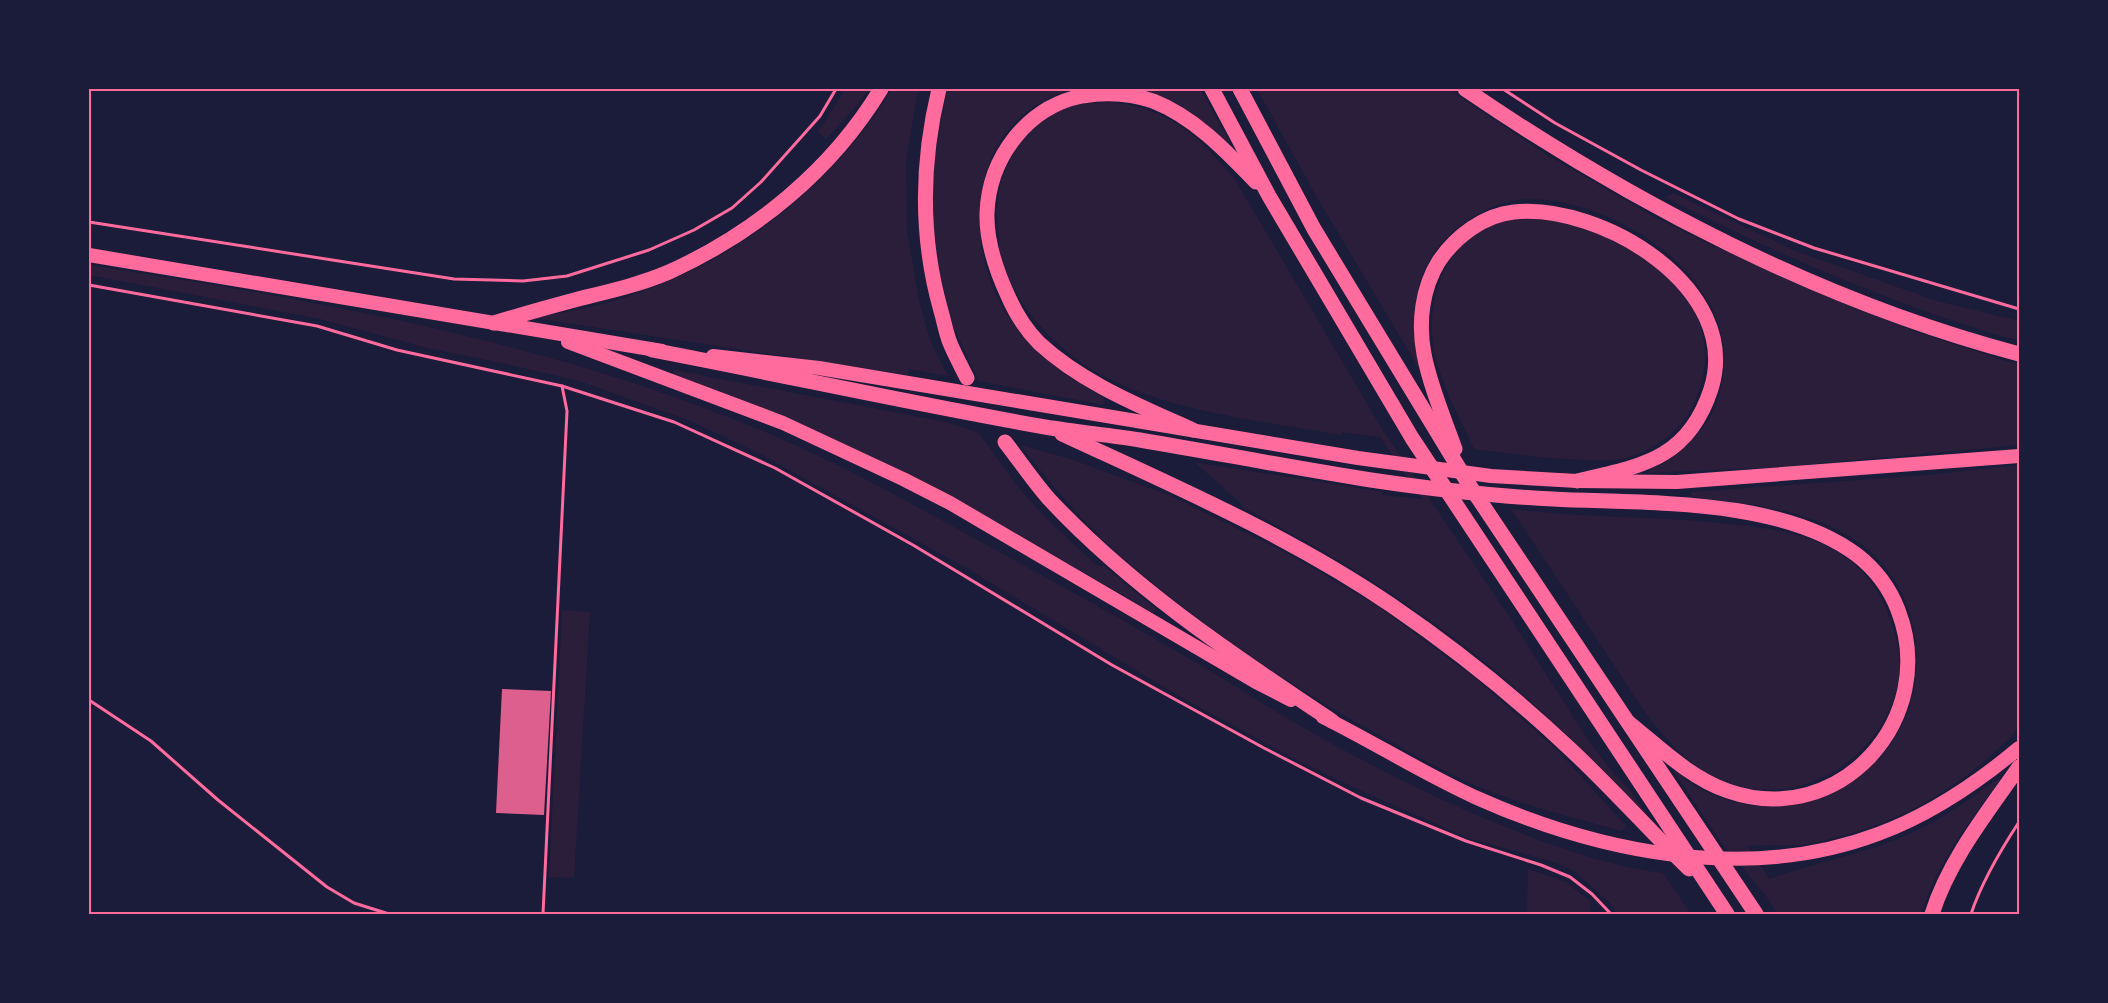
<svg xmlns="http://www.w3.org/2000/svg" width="2108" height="1003" viewBox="0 0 2108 1003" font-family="Signika,sans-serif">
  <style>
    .green { fill: #2a1e3b }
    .building { fill: #dd5f8e }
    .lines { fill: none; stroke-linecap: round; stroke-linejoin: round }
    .path { stroke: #ff6b9d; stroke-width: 3 }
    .trunk { stroke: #ff6b9d; stroke-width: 14 }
    .motorway { stroke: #ff6b9d; stroke-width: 15 }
    .neatline { fill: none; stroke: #ff6b9d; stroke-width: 2 }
  </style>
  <rect width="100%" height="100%" fill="#1b1b3a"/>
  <!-- green -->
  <g class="green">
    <polygon points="846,89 868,89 860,102 826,139 818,132"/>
    <path d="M892,89H918L906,161L907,231L919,301L930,340L948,376L909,369L907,375L534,318L540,316C684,298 816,213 892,89Z"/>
    <path d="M947,89H1075C969,114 956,244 1012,322C1036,355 1070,379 1105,398L1103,405L978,381L952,323L940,272L932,217V169Z"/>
    <path d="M1138,89H1200L1230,142L1228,144C1202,118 1173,100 1138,89Z"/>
    <path d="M1257,89H1448L1547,155L1587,178L1651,215L1709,244L1857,309L1922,334L2019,365V445L1780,467L1647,473C1651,468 1660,466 1666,462C1687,448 1705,430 1715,406C1761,296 1629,201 1531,199C1508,199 1485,208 1467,221C1411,258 1410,311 1421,372L1315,194Z"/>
    <path d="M1110,102C1171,108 1199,137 1236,181L1382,429L1511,619L1588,740L1616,776L1629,789L1651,820C1605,774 1560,726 1510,683C1429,613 1337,556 1242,507V504L1194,462L1383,492L1382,495L1422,499L1380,437L1341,432V435C1263,421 1158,411 1090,368C1050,342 1018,307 1002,262C999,255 999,247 999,240C996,219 996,195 1003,176C1013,149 1035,120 1062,109C1077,103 1094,103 1110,102Z"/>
    <path d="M1673,193L1793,250L1937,301L2019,321V341C1897,307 1780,255 1666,198Z"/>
    <path d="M1542,217C1560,222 1580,225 1597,233C1669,264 1731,320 1694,403C1682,431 1651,453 1621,459C1611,461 1598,460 1587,460C1549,459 1512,454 1474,449C1460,418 1441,385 1434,351C1426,302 1441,251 1487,226C1503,217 1524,217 1542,217Z"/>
    <path d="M89,265C336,303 596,350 823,458C874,482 924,511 974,538C1054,582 1134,626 1212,672C1239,688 1265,706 1292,721C1366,764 1444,803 1523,834C1568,851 1615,867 1663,873L1691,914H1617L1611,904L1574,871L1557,863L1468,838L1357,789L1287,755L1177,695L968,569L762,455L691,421L579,381L497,362L427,348L320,319L89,275Z"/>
    <path d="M674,370L946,422L979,433L1017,486L1045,517L1096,565L1104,566L1156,609L1153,613C999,521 842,436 673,374Z"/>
    <path d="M1020,445L1071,459L1171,496L1285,552L1378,606L1476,679L1557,750L1626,826L1621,831C1579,819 1535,809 1494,793C1454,778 1417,756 1379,735C1286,684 1196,622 1116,552C1081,521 1049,481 1020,445Z"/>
    <path d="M2019,465V728C1969,782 1906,821 1834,838C1826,840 1817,843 1808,844C1788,847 1767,844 1747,846L1769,879C1815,863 1863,854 1907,835C1940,821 1971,799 1998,778L2000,780C1969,822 1937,863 1921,914H1778L1766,896L1721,842L1674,772L1676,770C1710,805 1769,814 1814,800C1846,791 1879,764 1896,736C1917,701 1921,661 1912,622C1905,589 1882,556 1852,538C1806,509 1745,503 1692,497L1691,492L1928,475Z"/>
    <path d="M1511,509C1580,518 1650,516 1719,523C1758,527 1797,530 1832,549C1859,563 1879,587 1889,616C1897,637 1903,661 1898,684C1876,777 1767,824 1690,761C1655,733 1633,693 1608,656C1576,607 1544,558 1511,509Z"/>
    <polygon points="562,610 590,612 574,878 549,877"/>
    <polygon points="1528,869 1566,882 1590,901 1590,914 1527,914"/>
  </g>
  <!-- building -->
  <polygon class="building" points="502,689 551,691 544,815 496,813"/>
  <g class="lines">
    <!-- path -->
    <g class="path">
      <polyline points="1503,89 1555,123 1641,170 1739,219 1814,248 2019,309"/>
      <polyline points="89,222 454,279 523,281 567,276 649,250 694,230 732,208 761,182 820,116 836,89"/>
      <polyline points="89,285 317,326 397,350 562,386 674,422 775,468 913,545 1112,665 1264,748 1361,798 1466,841 1541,865 1570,877 1592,894 1611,914"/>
      <polyline points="89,700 151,741 218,800 327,887 354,903 389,914"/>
      <polyline points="543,914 567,411 562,386"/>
      <path d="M1971,914C1982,881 2000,851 2019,822"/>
    </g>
    <!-- trunk -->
    <g class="trunk">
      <polyline points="89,255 662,351"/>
      <polyline points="568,342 783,423 903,479 950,503 1256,682 1291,700"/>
      <polyline points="713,356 819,368 1358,458 1491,476 1577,481 1677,482 2019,456"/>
      <path d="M1323,717C1375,743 1424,774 1477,798C1600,853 1748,883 1878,834C1930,815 1977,783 2019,748"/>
    </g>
    <!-- motorway -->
    <g class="motorway">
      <path d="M939,89C921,163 920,237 941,311C944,321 946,333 950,343C955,355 961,366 967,378"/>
      <polyline points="1212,89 1269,196 1412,438 1727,914"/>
      <polyline points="1240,89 1314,229 1468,483 1756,914"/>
      <path d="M1465,89C1632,203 1822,302 2019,354"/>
      <path d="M494,323C523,314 552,306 582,298C611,291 641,284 669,272C755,233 832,170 881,89"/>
      <path d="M652,350C783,375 913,404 1045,427C1076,432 1108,435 1140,440C1217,453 1294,468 1371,480C1431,489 1492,496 1553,499C1645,504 1780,497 1857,555C1875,569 1890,589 1898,610C1940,718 1840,830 1728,791C1690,778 1659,747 1628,722"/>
      <path d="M1193,430C1140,406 1082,383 1039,343C1026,330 1015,312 1008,296C996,270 986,242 987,213C989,158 1027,107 1082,96C1105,92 1130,93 1153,101C1194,117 1226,151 1256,182"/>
      <path d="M1062,434C1174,486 1288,535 1391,605C1454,648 1514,696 1569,748C1610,786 1648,829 1689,869"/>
      <path d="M1005,442C1020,461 1033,481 1049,499C1132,588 1232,654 1332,721"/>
      <path d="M1455,449C1444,418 1430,386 1424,354C1418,323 1422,288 1439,261C1456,236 1484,215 1514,212C1601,203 1743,288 1711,389C1688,460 1641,466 1577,481"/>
      <path d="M1932,914C1949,860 1987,813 2019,767"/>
    </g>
  </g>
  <!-- border -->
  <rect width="2108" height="1003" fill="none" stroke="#1b1b3a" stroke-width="180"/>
  <rect x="90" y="90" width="1928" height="823" class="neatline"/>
</svg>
